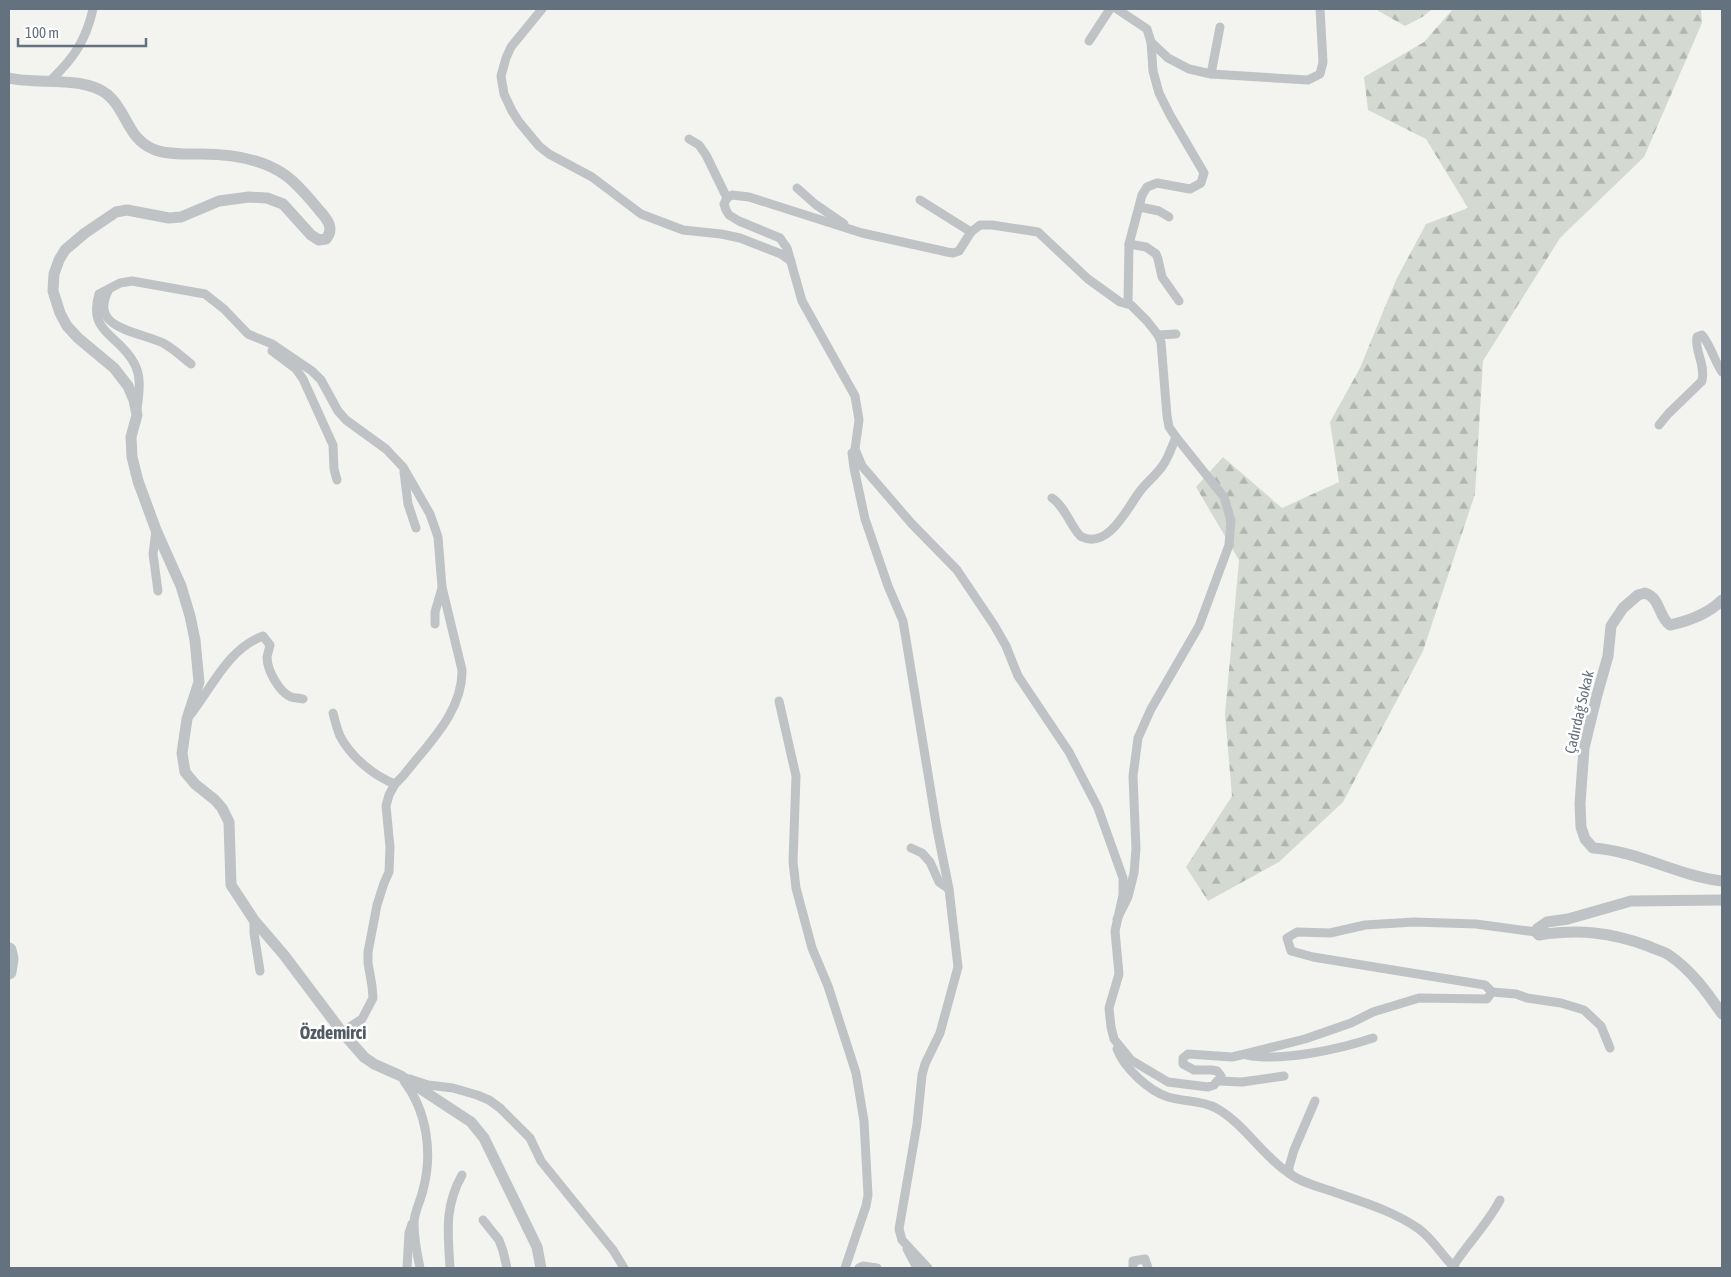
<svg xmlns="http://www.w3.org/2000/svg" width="1731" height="1277" viewBox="0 0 1731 1277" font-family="'Asap Condensed',sans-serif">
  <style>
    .forest { fill: url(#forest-firs) }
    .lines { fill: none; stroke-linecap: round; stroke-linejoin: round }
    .river { stroke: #b9c3c8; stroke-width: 15 }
    .minor { stroke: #bfc3c6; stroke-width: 9 }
    .tertiary { stroke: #bfc3c6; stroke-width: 11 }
    .labels { text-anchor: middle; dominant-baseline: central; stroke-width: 5; stroke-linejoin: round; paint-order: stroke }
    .street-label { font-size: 15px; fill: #64727f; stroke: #fff }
    .quarter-label { font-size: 18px; font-weight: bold; fill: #525b64; stroke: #fff }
  </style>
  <defs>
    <pattern id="forest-firs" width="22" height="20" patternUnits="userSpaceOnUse" patternTransform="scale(1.25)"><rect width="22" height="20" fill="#d4dad1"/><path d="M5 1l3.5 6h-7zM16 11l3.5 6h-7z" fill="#b0b5af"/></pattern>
  </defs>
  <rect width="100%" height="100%" fill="#f3f4f0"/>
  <!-- forest -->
  <g class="forest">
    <polygon points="1375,9 1432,9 1424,16 1405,26"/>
    <polygon points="1453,9 1701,9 1702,23 1644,157 1560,238 1483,361 1475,494 1423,651 1343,802 1279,862 1208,901 1186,867 1232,796 1225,714 1239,560 1196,487 1223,457 1282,508 1339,482 1330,422 1360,368 1396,280 1426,224 1468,208 1426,139 1368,110 1364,77 1424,42"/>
  </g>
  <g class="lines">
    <!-- river -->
    <polyline class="river" points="9,950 11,959 9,972"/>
    <!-- minor -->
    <g class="minor">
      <polyline points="542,9 511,47 506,58 501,76 504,94 512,111 519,122 539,146 549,154 592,177 641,214 683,230 721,234 740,238 781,254 791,261"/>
      <polyline points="1117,9 1147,29 1151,42 1153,71 1159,93 1170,115 1204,173 1201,183 1190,189 1157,183 1147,187 1142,195 1129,244 1128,303"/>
      <polyline points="1089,41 1110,9"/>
      <polyline points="1151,42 1168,58 1189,69 1211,74 1308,80 1320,74 1323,62 1320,9"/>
      <polyline points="1211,74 1220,27"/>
      <path d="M51,80C74,58 86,40 93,9"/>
      <polyline points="689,139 699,145 706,155 727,198"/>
      <polyline points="797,188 815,204 844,224"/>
      <polyline points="920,200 971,232"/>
      <polyline points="1140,207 1159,211 1169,217"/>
      <polyline points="1129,244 1146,247 1156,254 1158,259 1162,277 1179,301"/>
      <path d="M109,289C87,329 138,331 163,343C174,349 182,357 191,364"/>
      <polyline points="1158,335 1176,334"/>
      <polyline points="272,351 296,369 303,379 333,445 334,469 337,480"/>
      <path d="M137,409C139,393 142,377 134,363C120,335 87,333 99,294L120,283L132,281L205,294L224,309L248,334L272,344L312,371L321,380L338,411L346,420L386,449L403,467L430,514L438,537L442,587L462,670C463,712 427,745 403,776L395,784L389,795L386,806L390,847L389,872L384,883L377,905L368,952V963L372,986L373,998L362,1019L342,1032"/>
      <path d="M1659,425L1668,414L1702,381C1706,365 1694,350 1697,337L1702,335C1711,346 1714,360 1722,372"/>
      <polyline points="852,453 854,468 865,519 888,586 903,621 937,829 949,889 958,967 940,1033 925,1064 922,1075 917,1124 899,1229 902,1240 928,1268"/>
      <polyline points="404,472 408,504 416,528"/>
      <path d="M1052,498C1066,507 1073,532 1082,537C1108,549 1127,509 1138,494C1145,483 1156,476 1163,465C1169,457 1172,446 1176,437"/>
      <polyline points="156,530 153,554 158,591"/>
      <polyline points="435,624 435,612 442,588"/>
      <polyline points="779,701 796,776 793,862 796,888 812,948 828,986 856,1073 864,1121 868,1195 866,1206 845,1268"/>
      <path d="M333,713C335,721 337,729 340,736C351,757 374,776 395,784"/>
      <path d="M191,714C212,687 229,648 263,636L270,645C269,649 268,653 267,657C267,670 279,692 291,697C294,698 299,698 303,699"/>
      <polyline points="911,848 922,853 930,862 939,882 949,889"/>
      <polyline points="1117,919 1128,897 1134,873 1136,849 1133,776 1138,738 1151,709 1199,626 1229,545 1231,521 1224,497 1176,437 1169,427 1167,416 1161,342 1158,335 1147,321 1131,305 1120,302 1088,279 1038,232 992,225 980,225 971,232 959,251 953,253 947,252 862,233 749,197 732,195 727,198 724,204 726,210 729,215 739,221 780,238 787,248 802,301 855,396 859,420 855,449 862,466 912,524 957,570 994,625 1006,646 1018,676 1069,752 1098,808 1123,878 1123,895 1115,931 1119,974 1109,1008 1111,1027 1114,1039 1131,1060 1168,1082 1208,1087 1214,1085 1221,1076 1217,1071 1212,1070 1194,1070 1183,1064 1183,1058 1188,1054 1232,1057 1245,1054 1305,1039 1351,1023 1373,1012 1419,998 1487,999 1492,992 1485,985 1313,957 1291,951 1287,938 1297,932 1330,933 1365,925 1414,922 1476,924 1536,932"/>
      <polyline points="254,920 254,933 260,971"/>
      <polyline points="1492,992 1516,994 1527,998 1561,1003 1584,1010 1601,1026 1610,1048"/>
      <path d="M1117,1049C1124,1068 1149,1091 1168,1097C1184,1102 1201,1100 1216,1108C1245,1124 1263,1157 1290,1174C1301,1182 1315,1186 1328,1190C1359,1201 1392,1210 1419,1229C1434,1240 1442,1256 1455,1268"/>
      <path d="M1247,1055C1282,1062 1340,1049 1373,1038"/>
      <polyline points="410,1079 428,1085 453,1088 477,1095 489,1100 500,1108 530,1138 541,1161 613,1250 624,1268"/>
      <path d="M404,1081C427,1111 433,1153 423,1190C421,1200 414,1212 414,1223C414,1237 417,1254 420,1268"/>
      <polyline points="1219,1081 1242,1082 1284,1076"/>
      <polyline points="1289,1173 1289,1167 1294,1150 1315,1101"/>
      <polyline points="483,1220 499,1240 503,1251 507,1268"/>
      <polyline points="907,1249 917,1268"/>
      <polyline points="407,1268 409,1233 412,1224"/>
      <path d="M450,1268C448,1233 444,1207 462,1175"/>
      <polyline points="859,1268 863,1266 877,1268"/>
      <polyline points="1133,1268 1133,1261 1145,1259 1148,1268"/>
      <path d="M1452,1268C1467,1244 1487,1225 1500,1200"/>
    </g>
    <!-- tertiary -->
    <g class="tertiary">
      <path d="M9,78C37,85 84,75 108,95C127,111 127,138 153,149C165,155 188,154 201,154C230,154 261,158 285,175C298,184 309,198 319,210C327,219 335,228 326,239L319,240L311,235L283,204L267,198L249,197L219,201L181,217L169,218L127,210L116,212L85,233L65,250L59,260L54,274L53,291L60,313L67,326L78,338L114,368L128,386L134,400L137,415L131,437L132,457L138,481L156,530L181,586L190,616L195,640L199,682L187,719L182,753L185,772L195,784L215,800L222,808L229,822L231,885L254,920L284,955L342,1032L364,1057L374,1064L401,1076L471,1122L484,1138L537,1247L541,1268"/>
      <path d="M1722,600C1708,614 1689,621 1670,625C1658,617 1661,598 1645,593L1638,595L1623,608L1611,626L1608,656L1597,695L1584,748L1580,804L1581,827L1585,839L1593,848C1638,851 1678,876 1722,881"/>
      <path d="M1722,900L1631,901L1568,919L1547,922L1537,929L1536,932L1539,935C1579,929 1610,932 1648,946C1654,949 1663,951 1669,955C1691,970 1707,992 1722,1014"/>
    </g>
  </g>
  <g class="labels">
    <!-- street labels -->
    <g class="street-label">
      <text transform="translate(1579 712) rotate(-77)">Çadırdağ Sokak</text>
    </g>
    <!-- quarter labels -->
    <g class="quarter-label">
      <text x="333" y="1032">Özdemirci</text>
    </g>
  </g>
  <!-- border -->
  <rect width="1731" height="1277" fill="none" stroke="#64727f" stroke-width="20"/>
  <!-- scale -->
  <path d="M18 38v8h128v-8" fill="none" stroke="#64727f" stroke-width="2.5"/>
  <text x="25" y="38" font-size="15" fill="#64727f" stroke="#ffffff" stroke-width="4" paint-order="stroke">100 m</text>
</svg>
